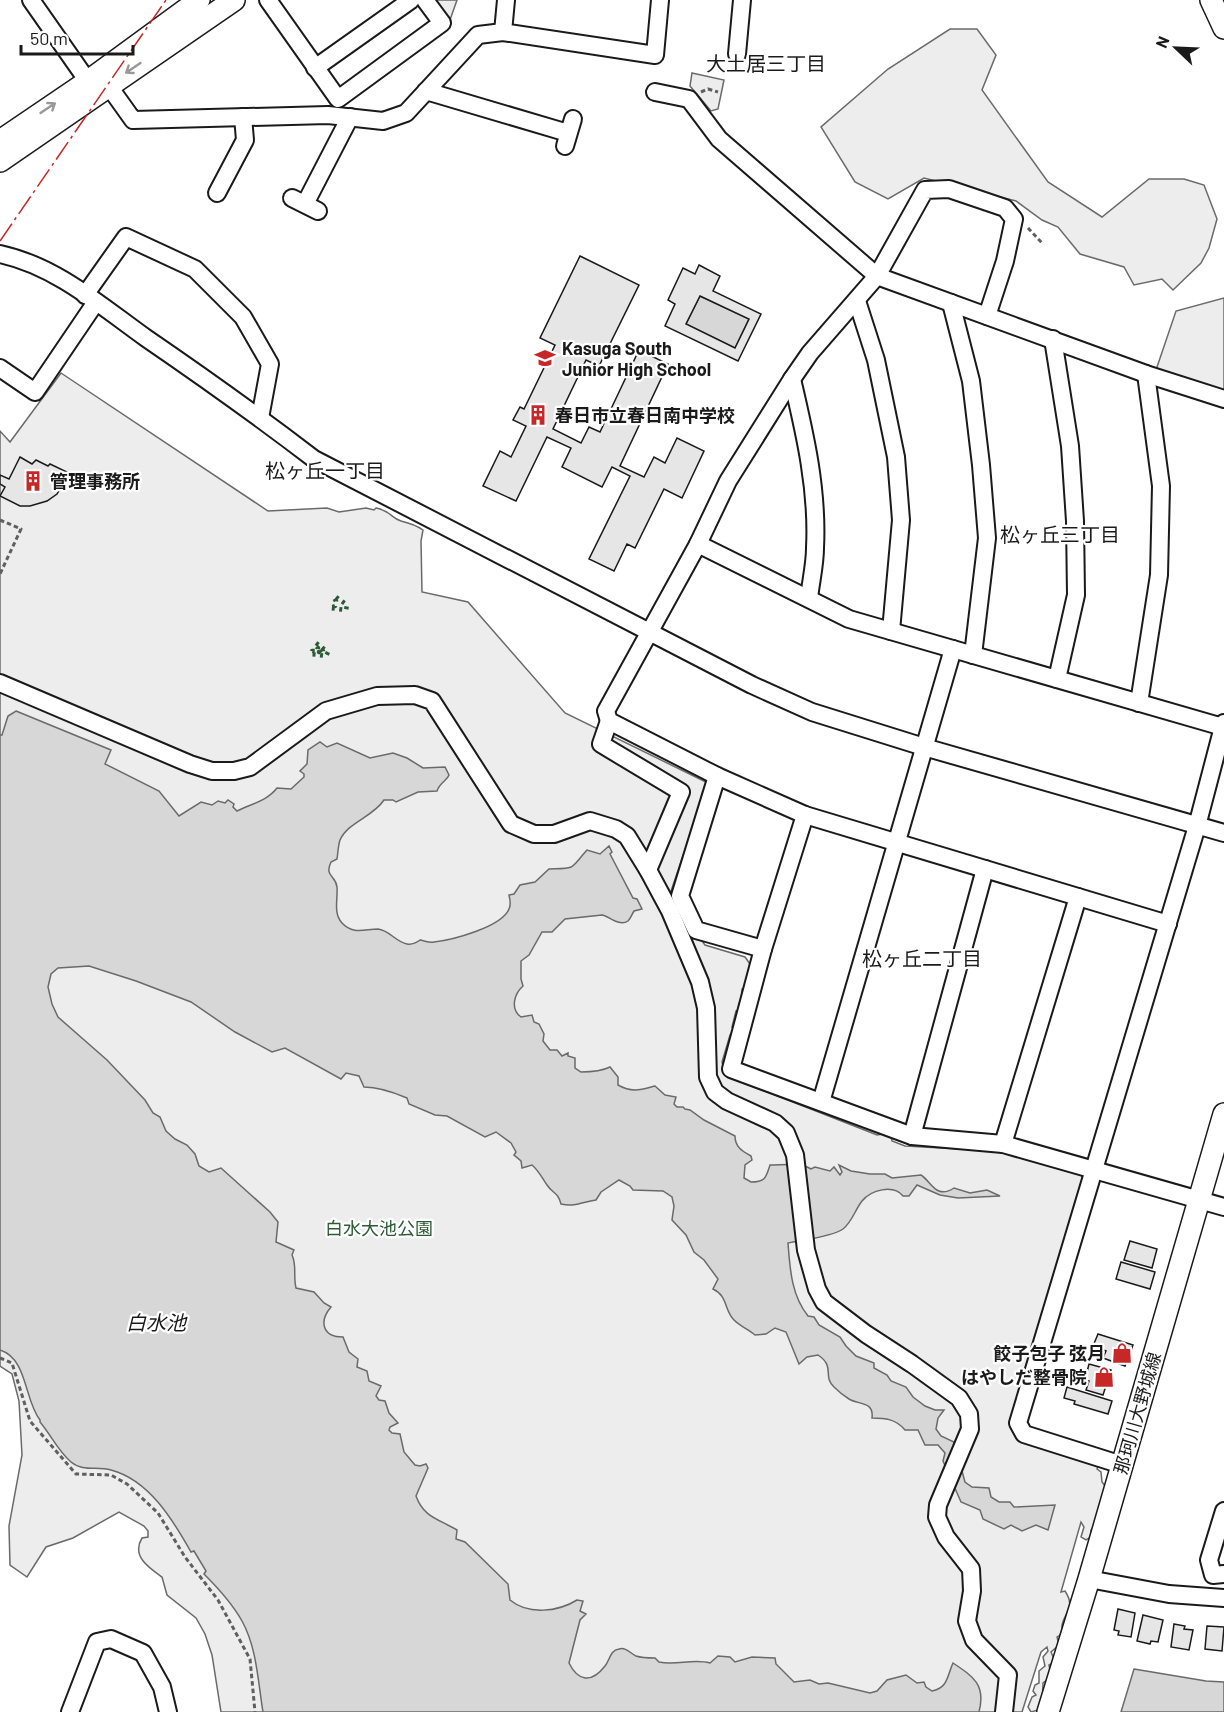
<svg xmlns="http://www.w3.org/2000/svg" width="1224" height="1712" viewBox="0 0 1224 1712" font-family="Barlow,'Noto Sans JP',sans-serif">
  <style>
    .green { fill: #ededed; stroke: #6a6a6a; stroke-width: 1.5 }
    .water { fill: #d7d7d7; stroke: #6a6a6a; stroke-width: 1.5 }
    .building { fill: #e6e6e6; stroke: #1a1a1a; stroke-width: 1.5; fill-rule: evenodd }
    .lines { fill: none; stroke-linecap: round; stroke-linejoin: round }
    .minor-casing { stroke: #1a1a1a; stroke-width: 20 }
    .major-casing { stroke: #1a1a1a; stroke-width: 24 }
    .path { stroke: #5f5f5f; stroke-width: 3; stroke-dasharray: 4.5 3; stroke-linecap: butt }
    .minor { stroke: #fff; stroke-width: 16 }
    .major { stroke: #fff; stroke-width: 21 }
    .hedge { stroke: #2b5a34; stroke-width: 4.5; stroke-dasharray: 3 4.5; stroke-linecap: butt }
    .power { stroke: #c62828; stroke-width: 1.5; stroke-dasharray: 21 4.5 3 4.5; stroke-linecap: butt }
    .oneway { stroke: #989898 }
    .labels { text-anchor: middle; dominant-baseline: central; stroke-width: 4.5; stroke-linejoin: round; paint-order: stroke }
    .poi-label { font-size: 18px; font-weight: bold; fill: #1a1a1a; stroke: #fff; text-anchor: start }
    .park-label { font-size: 18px; fill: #2b5a34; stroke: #fff }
    .street-label { font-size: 18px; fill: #1a1a1a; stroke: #fff }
    .neighbourhood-label { font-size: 20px; fill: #1a1a1a; stroke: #fff }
    .water-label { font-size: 20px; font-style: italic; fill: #1a1a1a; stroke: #fff }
  </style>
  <rect width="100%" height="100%" fill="#fff"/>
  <!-- green -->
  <g class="green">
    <polygon points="425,0 457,0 450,20 442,23"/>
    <polygon points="950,29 977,29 996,55 982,90 1048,182 1102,217 1149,179 1184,179 1204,185 1217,219 1209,248 1201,263 1173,290 1162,279 1134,285 1124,267 1080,254 1058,227 1042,220 1016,201 924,178 888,199 855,182 821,127 888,69"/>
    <polygon points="692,73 724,80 718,109 711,111 690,86"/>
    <polygon points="1224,298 1224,393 1156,370 1176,311"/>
    <path d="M61,373L268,511L327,508L339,512L366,508L374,510L376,508C391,511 391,518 401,521C409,523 416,525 423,530L421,541L422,592L468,602L565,713L708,783L669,897L691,938L702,941L705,945L745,957L750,964L747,987L742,989L741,1010L736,1011L732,1027L734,1030L730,1035L722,1062L726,1076L877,1135L883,1134L891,1136L892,1141L905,1146L997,1151L1081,1175L1085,1184L1014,1426L1099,1464L1097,1469L1101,1472L1102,1482L1106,1487L1095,1526L1091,1530V1537L1086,1540L1081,1537L1084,1527L1081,1522L1061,1592L1065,1591C1076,1608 1065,1611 1062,1625C1062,1628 1062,1632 1060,1635L1057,1637L1059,1645L1051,1652L1054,1659L1053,1663L1049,1665C1051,1673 1050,1679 1043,1683L1042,1709L1031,1712L1028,1707L1032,1697L1036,1695L1033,1691L1035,1685L1039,1683V1671L1045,1666L1043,1657L1048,1651L1047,1647L1041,1652L1022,1712H221L212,1655L205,1634L196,1618L167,1595L162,1577C149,1568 131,1556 142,1538L148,1537V1531L144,1526L119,1512L73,1538L46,1547L27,1577L10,1565L9,1526L22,1455L19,1401L12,1374L0,1366V431L10,442Z"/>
  </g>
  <!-- water -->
  <g class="water">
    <polygon points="700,296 749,319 735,348 686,324"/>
    <path d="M16,711L111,750L105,764L159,791L179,816L201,802L212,805L218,801L225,803L228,800L234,804L233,807L237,811C251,804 267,801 277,788L291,789L304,777V774L300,771L307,764L308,750L320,742L327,747L337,743L370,758L393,753L407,758L423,768L445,767L449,775C447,781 440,782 437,791L418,792L396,802L393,800H384C373,817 348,822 340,840C338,846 338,853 337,859L331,862C324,877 336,875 337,887C338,899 333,913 342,923C353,935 365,929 378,929C389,930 396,942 407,944C412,945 416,943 420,940C425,941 430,943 434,942C452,940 502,927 509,909C511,905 510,899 509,895L514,894L520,885L535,882L549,869C577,868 569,870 587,850L600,854L609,846L612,852L610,854L633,898L637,899L642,909L634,911C632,914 631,918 628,921C619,927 609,916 602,915L565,919L552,932H542L529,955L521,961V979L523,986C514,994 510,1009 521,1017L532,1015L534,1022L539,1024L544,1034L543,1041L550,1050H557L562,1056L568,1053V1056L575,1058V1068L581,1072C591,1072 602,1071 610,1067L618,1077V1085C632,1093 640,1090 655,1086L665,1095L676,1097L674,1104L677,1107H683L685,1109L690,1110L704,1120L735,1136C735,1147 742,1151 751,1156L752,1160L745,1165L744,1178L751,1182C766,1182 766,1177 770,1165C783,1165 799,1162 811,1169L815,1167L830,1171L834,1167L840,1175L842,1172L839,1165L851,1171L870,1174H885L892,1178L921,1175C931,1181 936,1200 954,1188L970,1193L987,1190L1000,1196L958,1198L940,1195L917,1185L909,1196H903C893,1184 871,1190 862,1201C855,1210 852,1222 843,1229C832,1237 802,1240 788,1243C790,1268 791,1295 808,1316L814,1317L819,1325L840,1337L846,1346L856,1356L874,1363V1368L887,1375L891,1381L906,1387L913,1397L925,1406L935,1410H944L938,1418L936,1429L941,1436L954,1442L965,1482L972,1487L989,1488L991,1497L999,1502H1010L1014,1507L1055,1505L1048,1530L1036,1525L1022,1531L1011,1525L1004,1529L983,1519L980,1510L961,1502L943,1461L945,1453L938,1445H925L918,1430H905C896,1419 885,1418 872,1418C874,1401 859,1405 849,1399C844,1396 838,1391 834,1387C822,1376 836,1367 818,1355L807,1357L799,1364L786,1332L775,1328L766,1334L755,1335C749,1330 740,1326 734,1320C724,1310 728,1296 713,1289L718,1279L704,1260L694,1252L686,1235L672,1220L674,1206L672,1197L663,1191L633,1190L630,1186L619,1180L601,1192L596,1200C582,1202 576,1207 561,1204C558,1192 553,1194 547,1185C542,1178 539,1171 532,1165L522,1168L521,1161L514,1155L516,1152L511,1143L496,1132L485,1137L447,1116L435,1115L409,1104L407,1098C393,1092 378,1087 364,1087L359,1076L346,1073L341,1079L285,1048L272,1052L235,1032L191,1002L136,981L89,966L58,968L51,974L48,987L52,1004L58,1017L107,1060L145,1100L153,1113L160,1117L166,1131L175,1139L187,1145L195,1154L199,1166L209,1172L221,1168L270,1212L278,1222L276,1242L294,1250L292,1255C297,1265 293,1276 296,1288L314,1292L324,1303L331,1307C319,1321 322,1337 343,1337L349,1352L358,1359L357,1367L367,1371L369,1381L381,1386L376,1396L379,1400L385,1401L389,1413L398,1423L390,1427L389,1430L392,1433L400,1434L404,1452L415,1465L420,1466L426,1464L428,1468L416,1496C424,1518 439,1519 457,1530L456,1539L465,1542L508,1584L510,1600C528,1615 558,1612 577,1600L583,1601L580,1611L586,1614L580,1620L569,1663C578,1681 591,1684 605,1666C610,1660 610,1650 619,1649C626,1647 630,1653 636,1656C642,1658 649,1658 655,1658L659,1662C676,1666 693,1658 710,1663L718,1656L730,1657L735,1662L752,1657L775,1658L776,1664L794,1682L810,1680L819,1684L828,1683L870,1693L877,1691L887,1680L906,1675L917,1683L924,1682L926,1687L932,1691C948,1688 947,1676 953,1663C974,1677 986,1685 979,1712H263C258,1682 257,1648 242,1621C232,1603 218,1588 204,1574L206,1571L194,1551L191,1552C173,1520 149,1480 111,1470C97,1466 83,1472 71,1462C58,1451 51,1435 40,1422V1420C24,1400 28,1359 0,1350V735H2L8,716Z"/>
    <polygon points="1134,1669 1206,1681 1224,1682 1224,1712 1121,1712"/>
  </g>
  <!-- building -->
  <g class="building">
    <polygon points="580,256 639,285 599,366 586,360 553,429 581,443 589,427 600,432 639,350 668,364 620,466 644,477 654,457 665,463 677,438 704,451 682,498 664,489 635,548 627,544 614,571 589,559 630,476 612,467 602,487 562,467 571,448 547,437 516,501 483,486 500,451 511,457 526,426 513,420 520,407 524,409 555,345 540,338"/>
    <path d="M699,265L720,276L713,291L761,314L738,361L665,326L675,304L668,300L683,268L695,274ZM700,296L749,319L735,348L686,324Z"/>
    <polygon points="20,457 32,464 36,460 48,466 50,464 69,473 57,494 47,501 30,506 20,506 0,496 5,487 0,484 0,475 9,479"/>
    <polygon points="1130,1241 1157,1249 1152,1268 1124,1260"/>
    <polygon points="1121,1262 1155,1272 1150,1289 1116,1279"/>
    <polygon points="1098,1334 1133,1345 1125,1366 1103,1358 1106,1351 1093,1346"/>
    <polygon points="1089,1364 1111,1370 1103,1395 1086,1390 1089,1381 1085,1380"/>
    <polygon points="1067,1387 1112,1401 1108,1414 1074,1404 1075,1401 1064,1398"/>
    <polygon points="1118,1609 1135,1613 1131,1637 1118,1635 1119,1631 1114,1630"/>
    <polygon points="1143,1615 1163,1620 1158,1642 1151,1641 1150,1644 1137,1641"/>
    <polygon points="1174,1624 1185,1626 1184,1629 1193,1630 1189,1650 1171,1647"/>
    <polygon points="1207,1626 1224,1627 1222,1651 1205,1649"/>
  </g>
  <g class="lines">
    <!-- minor casing -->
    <g class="minor-casing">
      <g id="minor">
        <polyline points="31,0 94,90"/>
        <polyline points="268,0 338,99 442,23 425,0"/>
        <polyline points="506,0 503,32 655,55 660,0"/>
        <polyline points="737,54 742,0"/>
        <polyline points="315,68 411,0"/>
        <polyline points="108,85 133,120 328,115 383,121 406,113 478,35 503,32"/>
        <polyline points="426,91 568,133"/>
        <polyline points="655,92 689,99 719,139 877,276 1146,374 1224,399"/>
        <polyline points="565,146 573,119"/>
        <polyline points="217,193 245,140 243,117"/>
        <polyline points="292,198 318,211"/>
        <polyline points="305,204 350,117"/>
        <path d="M0,254C56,266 101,306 146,338C203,377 259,417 314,459L752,685L812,712L924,747L1224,833"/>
        <polyline points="85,295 126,237 195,269 243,317 270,364 260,418"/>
        <polyline points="857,301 876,360 896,457 901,520 891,631"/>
        <polyline points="951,303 971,381 981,465 987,538 973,655"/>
        <polyline points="987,316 1005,261 1014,219 1005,208 949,189 925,190 877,276 810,353 792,379 728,481 698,544 606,711 609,721 717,776 805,815 1168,924"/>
        <polyline points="1053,339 1070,446 1075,521 1076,595 1057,679"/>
        <polyline points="0,368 35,392 96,302"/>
        <path d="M792,379C805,434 818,490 815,548C815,564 811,581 809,598"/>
        <polyline points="698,544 849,619 1223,727"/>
        <polyline points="0,683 190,764 212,771 234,771 250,767 326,711 377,696 415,695 432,701 511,824 534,834 554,834 590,821 616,829 627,836 648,870 670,911 700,982 706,1008 708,1077 715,1092 727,1101 775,1123 786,1133 795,1155 806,1250 817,1289 824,1302 866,1334 912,1364 959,1398 969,1414 970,1429 938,1505 937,1517 946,1537 971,1569 972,1591 967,1621 974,1640 1008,1675 1004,1712"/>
        <polyline points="1139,703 1159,575 1161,486 1146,374"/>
        <polyline points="609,721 601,744 681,792 648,870"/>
        <polyline points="717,776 680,896 696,930 763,949"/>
        <polyline points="805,815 763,949 731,1069 912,1136 1003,1144 1224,1207"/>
        <polyline points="821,1102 953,649"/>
        <polyline points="912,1136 985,869"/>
        <polyline points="1003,1144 1078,897"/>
        <polyline points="1122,1465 1024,1434 1018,1423 1197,826 1224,723"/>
        <polyline points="1224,1511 1209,1560 1213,1575 1224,1574"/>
        <polyline points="1089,1579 1169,1594 1224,1598"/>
        <polyline points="70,1712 97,1642 111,1639 143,1653 162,1687 168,1712"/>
      </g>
    </g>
    <!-- major casing -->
    <g class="major-casing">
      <g id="major">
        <polyline points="1211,0 1224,28"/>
        <polyline points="0,141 87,82 199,0"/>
        <polyline points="0,161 234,0"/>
        <polyline points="1048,1712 1089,1579 1224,1114"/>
      </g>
    </g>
    <!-- path -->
    <g class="path">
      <polyline points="701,92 708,89 718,92"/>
      <polyline points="1028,228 1042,243"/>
      <polyline points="0,520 21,529 0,574"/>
      <polyline points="0,1358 12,1363 30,1421 76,1474 111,1475 127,1484 158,1513 185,1557 218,1600 250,1659 255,1712"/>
    </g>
    <!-- minor -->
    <use href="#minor" class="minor"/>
    <!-- major -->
    <use href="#major" class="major"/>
    <!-- hedge -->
    <g class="hedge">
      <polygon points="336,597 347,605 346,610 330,608 335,606 336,601 334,598"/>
      <polygon points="316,643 328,652 326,656 311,654 312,651 317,651 318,648 315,645"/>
      <polygon points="321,649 323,651 323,653 319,652"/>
    </g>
    <!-- power -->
    <polyline class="power" points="0,241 166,0"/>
  </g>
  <!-- one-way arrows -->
  <defs><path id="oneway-shaft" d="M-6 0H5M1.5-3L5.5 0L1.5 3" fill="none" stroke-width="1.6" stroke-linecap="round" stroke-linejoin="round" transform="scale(1.5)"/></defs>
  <g class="oneway">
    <use href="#oneway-shaft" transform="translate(133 68) rotate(146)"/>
    <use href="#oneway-shaft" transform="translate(48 108) rotate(-34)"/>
  </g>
  <!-- icons -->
  <defs>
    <g id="school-bare" transform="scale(1.62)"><path d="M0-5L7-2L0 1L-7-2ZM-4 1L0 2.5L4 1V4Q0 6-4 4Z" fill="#c62828" stroke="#fff" stroke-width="2.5" paint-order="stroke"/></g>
    <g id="building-bare" transform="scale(1.62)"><path d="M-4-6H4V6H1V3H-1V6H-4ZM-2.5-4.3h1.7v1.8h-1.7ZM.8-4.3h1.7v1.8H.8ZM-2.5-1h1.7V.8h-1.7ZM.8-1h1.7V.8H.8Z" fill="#c62828" stroke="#fff" stroke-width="2.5" paint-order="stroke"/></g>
    <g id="shop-bare" transform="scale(1.62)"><path d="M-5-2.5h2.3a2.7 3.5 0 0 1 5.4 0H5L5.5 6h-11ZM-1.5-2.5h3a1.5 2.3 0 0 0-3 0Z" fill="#c62828" stroke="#fff" stroke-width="2.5" paint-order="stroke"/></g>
  </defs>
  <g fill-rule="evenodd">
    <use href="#school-bare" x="545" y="358"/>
    <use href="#building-bare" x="538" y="415"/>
    <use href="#building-bare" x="33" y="481"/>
    <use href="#shop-bare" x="1122" y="1353"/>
    <use href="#shop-bare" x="1104" y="1377"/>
  </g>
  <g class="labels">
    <!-- poi labels -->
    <g class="poi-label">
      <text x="562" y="348">Kasuga South<tspan x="562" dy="21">Junior High School</tspan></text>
      <text x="555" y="415">春日市立春日南中学校</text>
      <text x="50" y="481">管理事務所</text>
      <text x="1105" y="1353" text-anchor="end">餃子包子 弦月</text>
      <text x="1087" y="1377" text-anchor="end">はやしだ整骨院</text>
    </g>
    <!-- park labels -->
    <g class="park-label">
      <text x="379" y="1228">白水大池公園</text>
    </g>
    <!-- street labels -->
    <g class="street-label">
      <text transform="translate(1137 1413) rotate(-74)">那珂川大野城線</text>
    </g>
    <!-- neighbourhood labels -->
    <g class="neighbourhood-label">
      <text x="766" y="63">大土居三丁目</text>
      <text x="325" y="470">松ヶ丘一丁目</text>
      <text x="1060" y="534">松ヶ丘三丁目</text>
      <text x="922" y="958">松ヶ丘二丁目</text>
    </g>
    <!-- water labels -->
    <g class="water-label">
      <text x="156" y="1322">白水池</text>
    </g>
  </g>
  <!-- north arrow -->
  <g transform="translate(1176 48) rotate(293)" stroke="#ffffff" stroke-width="4.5" paint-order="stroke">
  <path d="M0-4.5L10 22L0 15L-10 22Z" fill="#1a1a1a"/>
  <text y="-9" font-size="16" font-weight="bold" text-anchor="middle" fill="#1a1a1a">N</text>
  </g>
  <!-- scale -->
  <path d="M21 45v9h112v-9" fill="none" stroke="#1a1a1a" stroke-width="3"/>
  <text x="30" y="45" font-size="18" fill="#1a1a1a" stroke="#ffffff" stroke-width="4.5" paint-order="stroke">50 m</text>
</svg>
